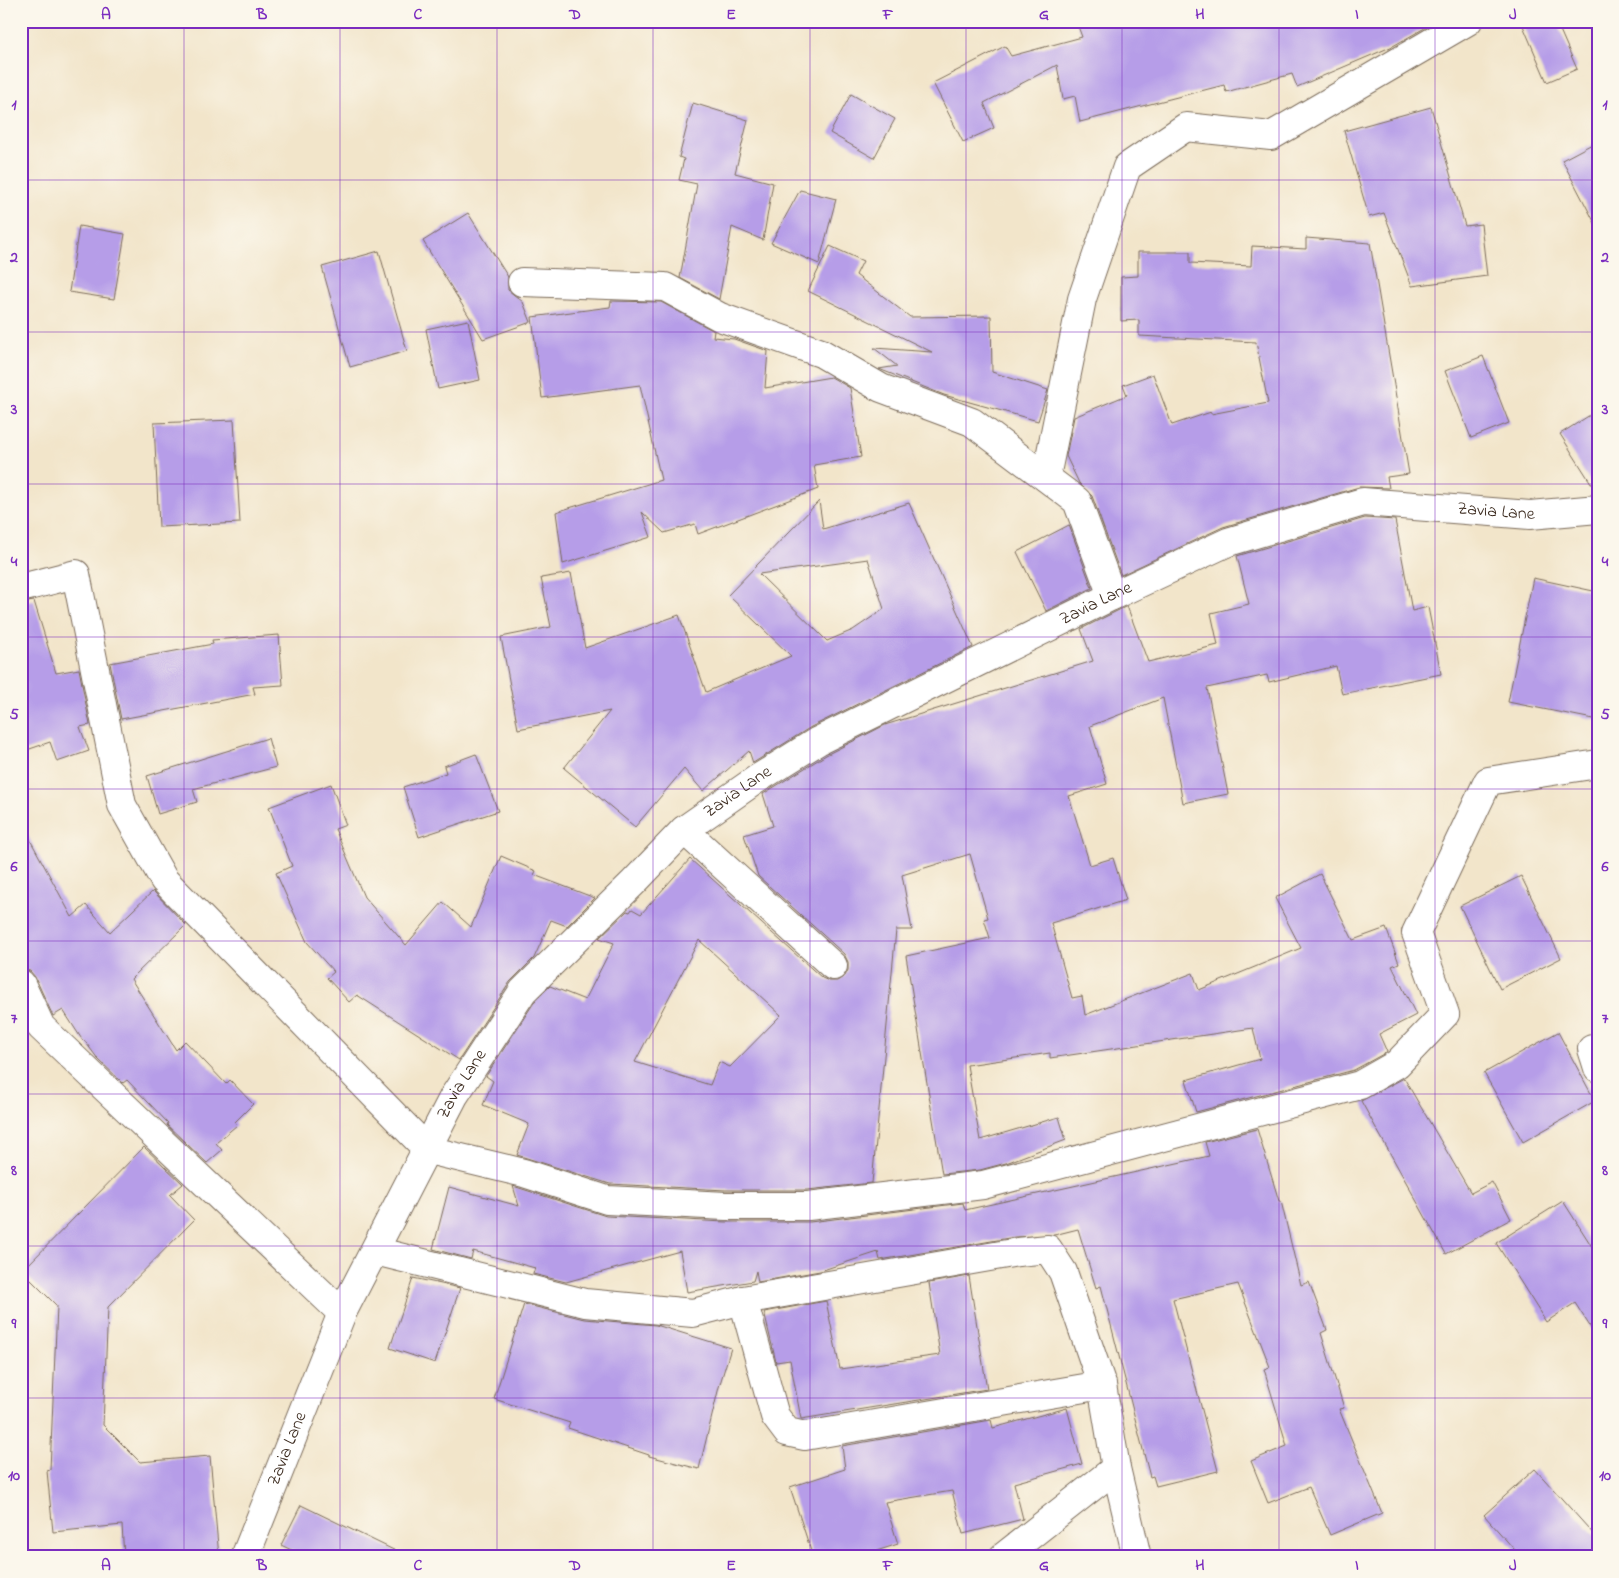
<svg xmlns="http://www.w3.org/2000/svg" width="1619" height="1578" viewBox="0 0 1619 1578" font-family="'Indie Flower',sans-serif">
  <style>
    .building { fill: #b69de8; fill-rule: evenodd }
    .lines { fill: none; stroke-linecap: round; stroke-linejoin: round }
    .street-casing { stroke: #7b6b5a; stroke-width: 30 }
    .street { stroke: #fff; stroke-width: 28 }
    .grid { fill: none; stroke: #7b2cbf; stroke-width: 1; stroke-opacity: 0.55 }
    .labels { text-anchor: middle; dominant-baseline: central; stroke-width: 4.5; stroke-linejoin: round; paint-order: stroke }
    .street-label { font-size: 18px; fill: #3b2a1e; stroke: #fbf7ec }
    .neatline { fill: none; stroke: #7b2cbf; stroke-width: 2 }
    .grid-label { font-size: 16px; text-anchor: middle; font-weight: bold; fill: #7b2cbf }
  </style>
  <rect width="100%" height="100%" fill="#fbf7ec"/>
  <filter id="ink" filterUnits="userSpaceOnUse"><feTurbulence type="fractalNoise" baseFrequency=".02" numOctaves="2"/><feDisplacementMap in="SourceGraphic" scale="10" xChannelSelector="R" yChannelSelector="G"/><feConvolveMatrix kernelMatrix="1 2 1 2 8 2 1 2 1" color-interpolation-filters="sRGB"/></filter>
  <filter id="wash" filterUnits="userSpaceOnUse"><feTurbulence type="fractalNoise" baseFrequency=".0096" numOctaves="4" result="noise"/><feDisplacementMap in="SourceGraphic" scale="20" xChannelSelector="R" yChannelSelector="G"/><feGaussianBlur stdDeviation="1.12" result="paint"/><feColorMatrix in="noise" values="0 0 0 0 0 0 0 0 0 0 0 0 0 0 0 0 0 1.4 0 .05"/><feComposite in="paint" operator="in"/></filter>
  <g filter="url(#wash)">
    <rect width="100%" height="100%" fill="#f2e5ca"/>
    <g id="blocks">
      <!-- building -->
      <g class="building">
        <polygon points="1076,21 1437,21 1393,46 1297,87 1292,74 1226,92 1224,85 1080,122 1075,96 1063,99 1057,65 984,103 994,128 963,142 933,83 1005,46 1011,56 1082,37"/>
        <polygon points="1521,21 1556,21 1577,69 1547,82"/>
        <polygon points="851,94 895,119 874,158 830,133"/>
        <polygon points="693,103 748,120 735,173 773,183 763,240 732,227 719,299 680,278 697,184 679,180 684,159 679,157"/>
        <polygon points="1431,107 1465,226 1481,224 1487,276 1412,286 1384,213 1369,217 1344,131"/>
        <polygon points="1598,141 1598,229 1562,160"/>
        <polygon points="800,190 836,199 819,264 771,243"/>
        <polygon points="468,213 508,277 508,290 523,302 531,322 483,339 423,241"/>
        <polygon points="79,226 125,234 114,299 69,292"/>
        <polygon points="1306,238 1370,243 1409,474 1387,477 1389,488 1359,487 1223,527 1121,575 1092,496 1079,483 1066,456 1074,417 1127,395 1123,385 1153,374 1172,425 1211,412 1211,414 1268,403 1256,342 1139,336 1139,320 1121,321 1121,277 1138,276 1138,252 1190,252 1190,263 1251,266 1252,246 1306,249"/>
        <polygon points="830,246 863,261 856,275 910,317 991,316 992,372 1048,390 1038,421 944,395 879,369 897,366 874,348 932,352 808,291"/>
        <polygon points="379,251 407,351 350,367 322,267"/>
        <polygon points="611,301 661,302 714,331 713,337 734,339 768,351 765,388 831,377 850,388 861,457 814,465 818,489 698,534 695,524 664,533 642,512 651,537 563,564 556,512 661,480 640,385 542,398 532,317 610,307"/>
        <polygon points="468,320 480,380 438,389 426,329"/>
        <polygon points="1483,356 1509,423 1471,438 1445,371"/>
        <polygon points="1598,410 1598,494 1560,434"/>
        <polygon points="234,420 240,523 159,527 154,423"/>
        <path d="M819,501L823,529L909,503L973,647L811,727L753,763L749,751L703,791L684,769L635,827L564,768L610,711L518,729L501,637L551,627L541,578L571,573L585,648L679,615L706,692L791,656L728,595ZM868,559L884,609L853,630L827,641L759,574Z"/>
        <path d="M1365,518L1395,520L1412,611L1428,607L1441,674L1342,694L1336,666L1269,682L1267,675L1207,688L1228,794L1183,803L1163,698L1090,726L1107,784L1069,796L1090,865L1113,858L1126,900L1051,923L1072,998L1082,996L1085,1015L1193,973L1199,990L1301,948L1275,898L1320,874L1353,940L1386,928L1399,963L1392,966L1416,1015L1379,1034L1387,1052L1354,1070L1196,1112L1186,1080L1260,1059L1253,1028L1050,1058V1053L967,1065L980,1140L1059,1117L1066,1140L1006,1163L980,1170L942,1174L906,956L990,938L984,919L988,918L970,854L902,875L912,930H896L872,1183L807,1190H726L610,1184L517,1155L529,1124L483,1105L493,1081L486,1076L535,1001L550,986L585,1000L614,943L599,938L627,911L630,912L632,909L641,914L690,859L822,978L829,981H837L845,976L848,970V962L844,954L758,876L744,835L773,826L763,794L826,755L885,725L1093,661L1081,629L1127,606L1148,662L1218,645L1211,613L1249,604L1237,556ZM699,940L781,1015L730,1067L719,1062L710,1085L635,1062Z"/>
        <polygon points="1069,525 1092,588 1046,611 1017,552"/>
        <polygon points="1533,578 1598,592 1598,720 1508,702"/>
        <polygon points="34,601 56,673 79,669 90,725 80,727 89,751 57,762 50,742 21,752 21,603"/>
        <polygon points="279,635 283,685 253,687 255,694 121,719 110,663 213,644 212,640"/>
        <polygon points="268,738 276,767 193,789 197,802 158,814 147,776"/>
        <polygon points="476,754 498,811 419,837 403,787 446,773 444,766"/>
        <polygon points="331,784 346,825 335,829 364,897 406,945 443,902 471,927 501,856 536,871 534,875 595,898 567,926 551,920 534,958 510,982 459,1060 357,995 349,1002 327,978 334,972 307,942 276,873 292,866 269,807"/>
        <polygon points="21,823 72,917 86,905 110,932 153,891 186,925 131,979 176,1050 185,1041 226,1084 230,1080 253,1104 235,1122 237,1125 216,1143 222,1150 207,1163 167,1125 168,1123 127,1080 123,1083 98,1059 84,1040 83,1041 63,1010 53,1016 35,977 30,971 21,969"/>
        <polygon points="1521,876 1561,958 1500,989 1460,906"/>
        <polygon points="1558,1032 1595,1101 1523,1142 1484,1073"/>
        <polygon points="1404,1078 1471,1193 1492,1182 1511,1219 1446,1254 1361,1101"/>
        <polygon points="1257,1129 1279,1201 1281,1201 1301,1285 1309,1282 1327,1330 1321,1333 1344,1408 1339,1409 1382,1513 1330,1535 1309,1487 1268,1503 1251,1461 1287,1446 1264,1369 1270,1367 1238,1284 1173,1299 1218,1471 1156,1486 1153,1476 1150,1477 1101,1286 1096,1288 1078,1229 1054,1235 1015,1237 880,1260 878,1252 820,1271 758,1282 756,1271 753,1281 687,1292 680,1251 566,1282 533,1274 535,1268 473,1251 471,1259 433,1249 449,1187 519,1206 513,1186 606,1216 725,1222 810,1222 963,1203 965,1210 1209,1156 1205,1142"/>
        <polygon points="144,1147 183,1184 170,1195 194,1220 108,1307 103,1425 140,1462 210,1456 219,1557 124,1557 122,1525 53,1532 47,1471 50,1470 57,1306 22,1271"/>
        <polygon points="1563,1201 1598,1256 1598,1339 1575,1303 1546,1322 1496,1243"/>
        <polygon points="969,1276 987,1389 801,1419 790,1360 776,1362 764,1312 826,1301 840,1369 940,1355 929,1283"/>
        <polygon points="413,1278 460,1288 435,1363 390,1348"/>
        <polygon points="524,1304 584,1319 656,1325 731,1348 719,1387 699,1469 649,1456 649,1455 568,1428 570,1423 494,1399"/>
        <polygon points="1067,1408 1082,1464 1014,1483 1023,1519 963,1534 952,1491 885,1502 898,1544 858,1557 813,1557 790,1487 845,1469 842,1446 991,1420 993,1428"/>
        <polygon points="1535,1469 1598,1539 1598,1557 1521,1557 1484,1515"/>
        <polygon points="301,1505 408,1557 306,1557 281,1545"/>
      </g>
    </g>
  </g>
  <g filter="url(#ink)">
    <use href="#blocks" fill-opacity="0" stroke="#7b6b5a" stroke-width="1"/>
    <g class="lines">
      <!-- street casing -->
      <g class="street-casing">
        <g id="street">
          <polyline points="522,282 665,287 720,317 821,353 881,388 972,422 1077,501 1112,596"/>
          <polyline points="1046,477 1082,299 1127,167 1186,127 1271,136 1468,21"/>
          <polyline points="21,588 76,574 122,805 164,880 428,1150 524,1173 607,1200 726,1206 808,1206 983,1185 1360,1085 1397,1064 1445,1014 1416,933 1488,781 1598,764"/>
          <polyline points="684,830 833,966"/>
          <polyline points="21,984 41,1027 342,1313"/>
          <polyline points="1592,1049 1598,1068"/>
          <polyline points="375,1251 585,1303 693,1313 743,1300 1018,1252 1048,1249 1063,1272 1102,1385 1116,1468 1137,1557"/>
          <polyline points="743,1300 775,1416 787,1432 805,1436 1102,1385"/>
          <path id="s1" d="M245,1557L342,1313L454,1096L523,991L634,882L684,830L757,779L818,741L1112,596L1228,542L1363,502L1530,515L1598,509"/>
          <polyline points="1003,1557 1116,1468"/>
        </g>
      </g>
      <!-- street -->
      <use href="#street" class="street"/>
    </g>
  </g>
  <!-- grid -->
  <path class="grid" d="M184,21V1557M340,21V1557M497,21V1557M653,21V1557M810,21V1557M966,21V1557M1122,21V1557M1279,21V1557M1435,21V1557M21,180H1598M21,332H1598M21,484H1598M21,637H1598M21,789H1598M21,941H1598M21,1094H1598M21,1246H1598M21,1398H1598"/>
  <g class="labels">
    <!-- street labels -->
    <g class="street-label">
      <text stroke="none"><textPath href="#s1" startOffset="1751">Zavia Lane</textPath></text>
      <text stroke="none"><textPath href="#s1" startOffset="1331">Zavia Lane</textPath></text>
      <text stroke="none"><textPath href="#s1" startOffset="926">Zavia Lane</textPath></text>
      <text stroke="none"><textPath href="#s1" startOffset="521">Zavia Lane</textPath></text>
      <text stroke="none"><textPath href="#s1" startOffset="116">Zavia Lane</textPath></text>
    </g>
  </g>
  <!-- margin -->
  <rect width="1619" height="1578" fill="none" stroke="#fbf7ec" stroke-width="55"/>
  <rect x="28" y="28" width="1564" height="1522" class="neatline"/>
  <g class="grid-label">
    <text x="106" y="19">A</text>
    <text x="262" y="19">B</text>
    <text x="418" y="19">C</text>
    <text x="575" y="19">D</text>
    <text x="731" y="19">E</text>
    <text x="888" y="19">F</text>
    <text x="1044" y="19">G</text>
    <text x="1200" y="19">H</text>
    <text x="1357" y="19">I</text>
    <text x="1513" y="19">J</text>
    <text x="14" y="109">1</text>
    <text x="1605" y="109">1</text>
    <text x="14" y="262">2</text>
    <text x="1605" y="262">2</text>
    <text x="14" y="414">3</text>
    <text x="1605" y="414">3</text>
    <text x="14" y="566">4</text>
    <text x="1605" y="566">4</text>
    <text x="14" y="719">5</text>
    <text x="1605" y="719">5</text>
    <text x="14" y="871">6</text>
    <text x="1605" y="871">6</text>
    <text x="14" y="1023">7</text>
    <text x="1605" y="1023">7</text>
    <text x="14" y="1175">8</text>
    <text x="1605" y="1175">8</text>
    <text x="14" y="1328">9</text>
    <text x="1605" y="1328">9</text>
    <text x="14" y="1480">10</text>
    <text x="1605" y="1480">10</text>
    <text x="106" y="1570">A</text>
    <text x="262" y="1570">B</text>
    <text x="418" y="1570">C</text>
    <text x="575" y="1570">D</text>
    <text x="731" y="1570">E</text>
    <text x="888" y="1570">F</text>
    <text x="1044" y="1570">G</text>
    <text x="1200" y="1570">H</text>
    <text x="1357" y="1570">I</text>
    <text x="1513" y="1570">J</text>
  </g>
</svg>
